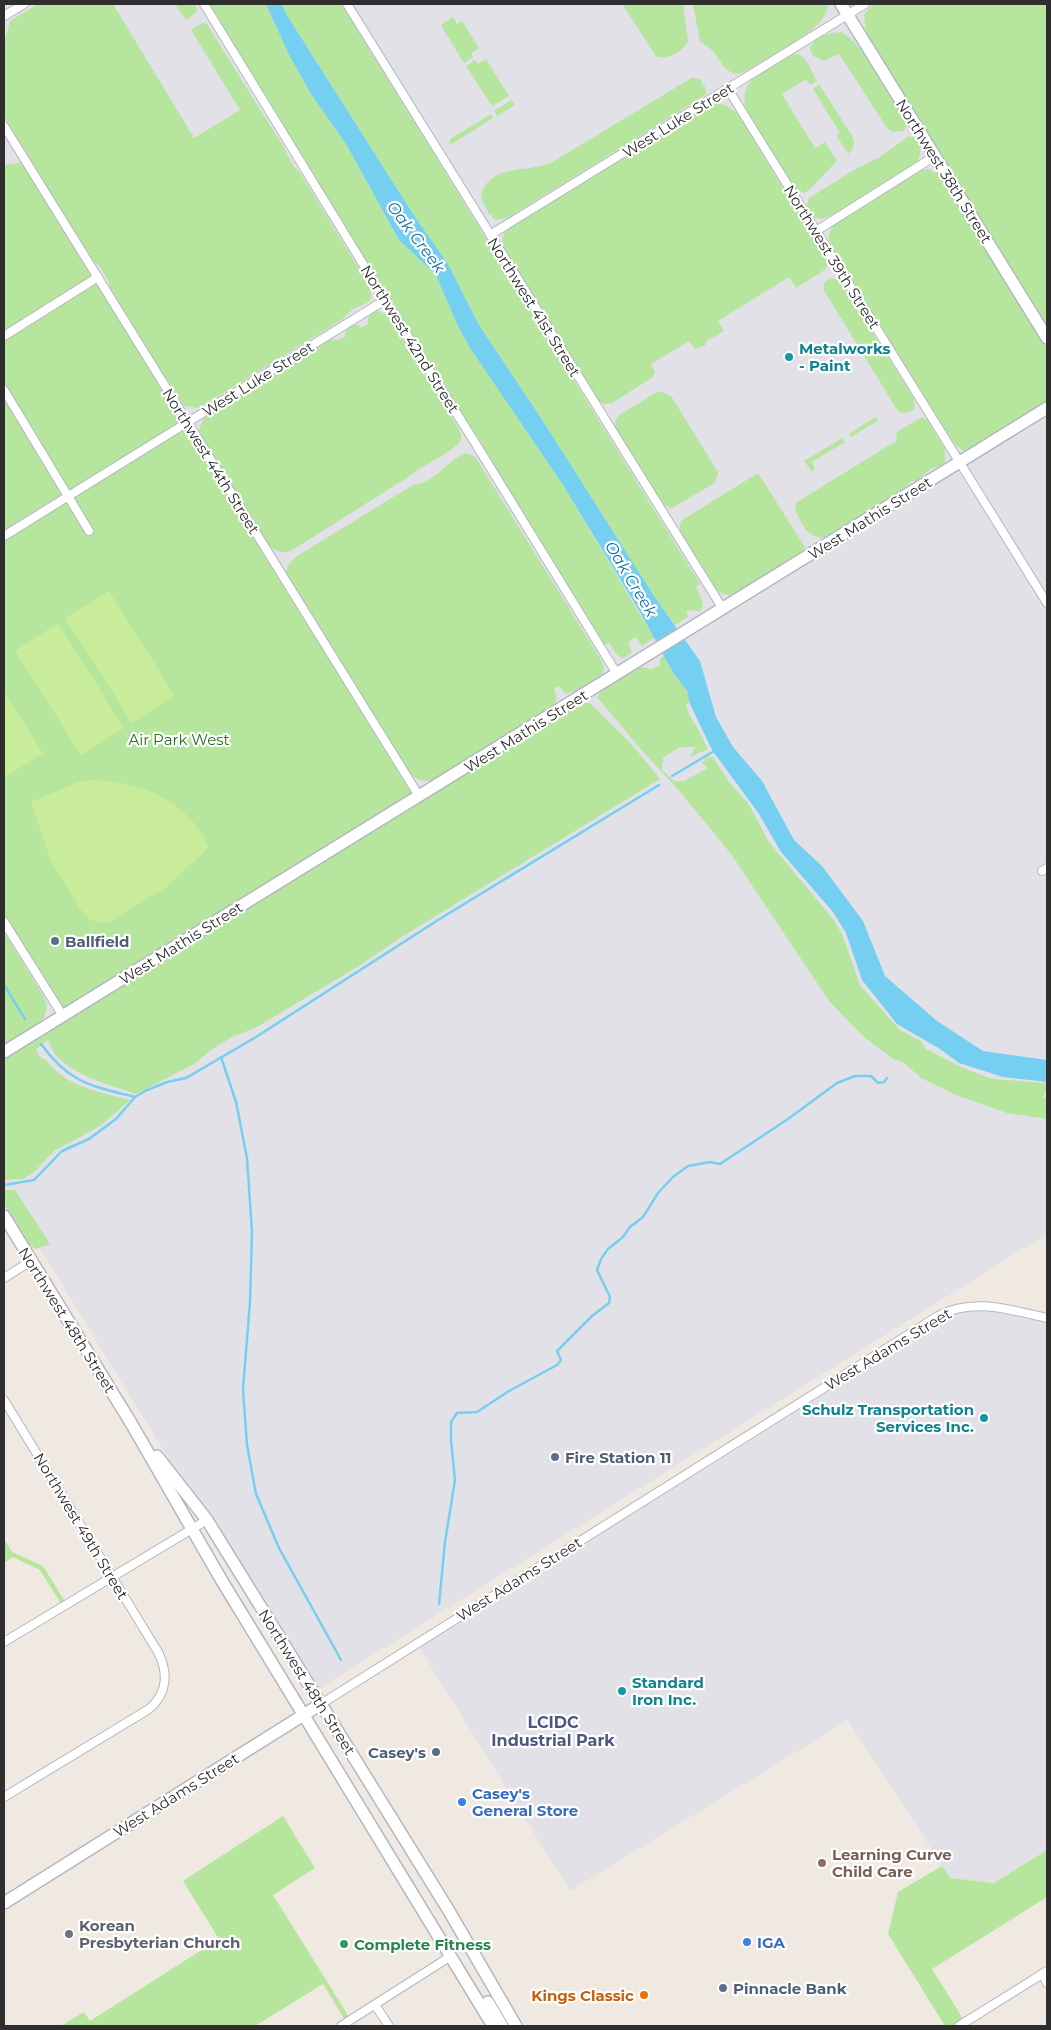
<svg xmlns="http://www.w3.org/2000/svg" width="1051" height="2030" viewBox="0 0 1051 2030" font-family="Montserrat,sans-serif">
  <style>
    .industrial { fill: #e3e1e8 }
    .green { fill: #b6e59e }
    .pitch { fill: #c9ec9a }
    .water { fill: #75cff0 }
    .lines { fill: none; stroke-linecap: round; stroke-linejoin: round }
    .stream { stroke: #75cff0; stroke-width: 2.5 }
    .street-casing { stroke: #b4b7c1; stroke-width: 10 }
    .secondary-casing { stroke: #b4b7c1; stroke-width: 14 }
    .street { stroke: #fff; stroke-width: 8 }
    .secondary { stroke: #fff; stroke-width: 11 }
    .culture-dot { fill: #0f9aa8; stroke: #fff; stroke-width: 2 }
    .service-dot { fill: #5c6f8a; stroke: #fff; stroke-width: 2 }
    .shop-dot { fill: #3f7fe0; stroke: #fff; stroke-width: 2 }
    .education-dot { fill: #8d6e63; stroke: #fff; stroke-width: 2 }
    .worship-dot { fill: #6b7280; stroke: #fff; stroke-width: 2 }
    .leisure-dot { fill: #2e9e5b; stroke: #fff; stroke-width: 2 }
    .food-dot { fill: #e8710a; stroke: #fff; stroke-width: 2 }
    .labels { text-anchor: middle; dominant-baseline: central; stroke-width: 4.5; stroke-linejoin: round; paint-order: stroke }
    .street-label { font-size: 15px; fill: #2e2e2e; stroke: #fff }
    .culture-label { font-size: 15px; font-weight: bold; fill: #0d838f; stroke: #fff; text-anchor: start }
    .park-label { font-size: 15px; fill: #2c6e1b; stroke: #fff }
    .service-label { font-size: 15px; font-weight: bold; fill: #4e5e75; stroke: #fff; text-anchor: start }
    .shop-label { font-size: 15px; font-weight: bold; fill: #366cbe; stroke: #fff; text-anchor: start }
    .education-label { font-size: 15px; font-weight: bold; fill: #785e54; stroke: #fff; text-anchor: start }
    .worship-label { font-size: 15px; font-weight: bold; fill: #5b616d; stroke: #fff; text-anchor: start }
    .leisure-label { font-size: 15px; font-weight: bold; fill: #27864d; stroke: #fff; text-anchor: start }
    .food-label { font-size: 15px; font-weight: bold; fill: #c56008; stroke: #fff; text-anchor: end }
    .water-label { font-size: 16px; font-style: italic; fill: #0d6fa3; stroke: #fff }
    .neighbourhood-label { font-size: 16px; font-weight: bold; fill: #4d5680; stroke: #fff }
  </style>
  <rect width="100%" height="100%" fill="#efe9e1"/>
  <!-- industrial -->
  <g class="industrial">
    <polygon points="4,4 1047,4 1047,1234 312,1693 4,1190 4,922 25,161 4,173"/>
    <polygon points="970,1305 1047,1318 1047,1850 994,1883 950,1878 848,1720 570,1891 417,1644 938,1316"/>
  </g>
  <!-- green -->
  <g class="green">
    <path d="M38,4H113L194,138L240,110L191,30L202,23L207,24L283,146L294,167L299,171L370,287C374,304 367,302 356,308C351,310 347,314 343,319L202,406L197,408L184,406L111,292L109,282L98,264L94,263L4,116V39L6,37L10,21Z"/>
    <polygon points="175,4 195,4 197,11 186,20"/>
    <polygon points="207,4 266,4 289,55 311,94 346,144 399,240 436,275 457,324 470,348 563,485 654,638 642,646 636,637 628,642 632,653 623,658 617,655 609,643 604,645"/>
    <polygon points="282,4 341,4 700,584 696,587 703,602 701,610 698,612 695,610 686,611 688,617 675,625 654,596 541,418 479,325 448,264 413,214 288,17"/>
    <path d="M622,4H683L688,41C683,51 667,61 656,56Z"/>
    <path d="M693,4H828C827,11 825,16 820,22C805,38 761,62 739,74C724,73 722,62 713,51C709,47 704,45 700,42Z"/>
    <polygon points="873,4 1047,4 1047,330 866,34 864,15"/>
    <polygon points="453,17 457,24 462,21 479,48 471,53 473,57 464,63 442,27 442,24"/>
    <path d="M841,32C864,43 893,101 908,124L903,131L893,132L887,128L839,54L824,61L813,56L810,50C813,36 829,33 841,32Z"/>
    <path d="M790,54C807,52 810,70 817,81L810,85L806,79L782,94L815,148L825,142L837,161L809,190L804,193L795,189L748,114C733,81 767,68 790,54Z"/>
    <polygon points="486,59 509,96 492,106 466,66 475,60 478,64"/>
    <path d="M693,77L701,80L703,86H705L706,94L701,98L507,218L496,220L492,217L493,214L490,215L482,201L481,194C492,163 526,173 551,163Z"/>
    <path d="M819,84L852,136C855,143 855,149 848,154L836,135L840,133L813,89Z"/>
    <polygon points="511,100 515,105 497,116 494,111"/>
    <path d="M718,103L725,105L737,113L828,261L826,269L796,288L789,277L718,321L724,331L705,342L706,345L695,349L689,341L651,364L655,373L653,377L612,403L604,404L597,400L503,249L505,248C499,239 504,231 512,226L705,107Z"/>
    <polygon points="491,114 493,118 452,144 449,143 450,139"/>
    <path d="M909,136C924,139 922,153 916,164L835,214L821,219L813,217L806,207L809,198L854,170L880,157Z"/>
    <path d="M25,160L419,796L63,1016L4,922V166C12,162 18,165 25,160Z"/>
    <polygon points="928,169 938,174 1047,349 1047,401 968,450 963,451 954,443 838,259 828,238 832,226 922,170"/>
    <polygon points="831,278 840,281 914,399 915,408 910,412 901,413 896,408 823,289 825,282"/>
    <path d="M378,311L388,315L458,427L461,434V441C446,457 425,463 408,477L291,551C282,553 276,552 269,546L205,444L198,431L206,414L329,339L338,340L345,337V332L351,325H358L361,328L368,324C367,316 371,313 378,311Z"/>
    <polygon points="659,391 671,396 718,472 715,483 672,508 660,504 615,427 616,419 619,415"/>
    <polygon points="875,417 879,420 851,437 849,434"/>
    <path d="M922,417L927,420L945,449V461L941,466L932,468L916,481H912L899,492L827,537C807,540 803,525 795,510V506L797,502L896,441L897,432Z"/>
    <polygon points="842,438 845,442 812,462 815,468 812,472 804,461"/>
    <path d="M466,453L472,455L476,458L603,663C604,667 604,668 603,672C599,680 574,695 565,693L559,686L554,689L557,698L554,706L433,780C415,784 412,775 403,762L287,575C284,561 300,555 310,548L413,485C435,483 446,461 466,453Z"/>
    <path d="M758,473L805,547L800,553L731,595C725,595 721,594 717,590C709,582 680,540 680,529C679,525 681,522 684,519Z"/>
    <path d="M664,655C672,670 686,685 690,701L686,705C688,714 692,720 697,727C701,734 704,742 708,749L690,757L695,747H680L663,758L662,770L674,781H684L708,768L702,763L706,758L713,757L729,782L748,803L769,842L833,919L842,934L860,985L900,1030L921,1041L926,1049L963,1068L993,1079L1047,1083V1089L1043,1097L1047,1099V1119L1007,1113L956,1095L921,1078L903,1062L895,1060L865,1038L829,1001L731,854L681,793L639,747L597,697L603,689L639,667L652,669L660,665V659Z"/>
    <path d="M581,703H589L595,708L634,747L660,779L400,938L362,964L257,1027L232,1037L211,1050L194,1064L136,1094C109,1084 75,1077 55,1054C52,1050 50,1044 48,1040L36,1049L39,1056C49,1061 52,1068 60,1074C79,1089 107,1094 130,1100L100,1126L54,1151L35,1171L23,1179L4,1180V1058Z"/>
    <path d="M4,932L44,997C56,1023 22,1034 4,1045Z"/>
    <polygon points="4,1190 15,1190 50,1244 36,1249 29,1245 4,1204"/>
    <polygon points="4,1539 12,1552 43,1566 67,1605 63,1607 40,1570 13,1557 4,1563"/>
    <polygon points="283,1816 315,1868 273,1895 351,2020 347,2023 323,1984 255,2026 61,2026 84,2012 90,2021 219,1939 183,1881"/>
    <polygon points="1047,1850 1047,1897 932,1969 965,2022 959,2026 945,2026 888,1934 898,1892 942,1866 950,1878 994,1883"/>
  </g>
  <!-- pitch -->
  <g class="pitch">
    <polygon points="109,591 175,696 132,723 65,618"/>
    <polygon points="58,623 124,728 81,755 15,651"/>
    <polygon points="4,692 43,753 4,778"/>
    <path d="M88,780C140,781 185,797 209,847L168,886L110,922L102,923L88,919L79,907L50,859L31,802L76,783Z"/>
  </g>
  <!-- water -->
  <polygon class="water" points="266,4 282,4 288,17 413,214 448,264 479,325 541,418 654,596 700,661 716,717 733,747 762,781 794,840 822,866 863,921 885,976 937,1021 983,1051 1047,1060 1047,1082 1003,1077 959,1063 940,1049 897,1024 862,980 846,933 833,912 781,852 759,814 712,750 690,704 687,691 674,674 637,607 563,485 470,348 457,324 436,275 399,240 346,144 311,94 289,55"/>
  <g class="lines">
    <!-- stream -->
    <g class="stream">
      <polyline points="672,776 716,750"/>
      <polyline points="4,985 25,1019"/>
      <path d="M41,1044C69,1083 91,1086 135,1097"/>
      <polyline points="221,1057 236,1102 247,1158 252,1232 250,1302 243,1389 247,1445 256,1494 279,1548 341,1660"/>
      <polyline points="4,1185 34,1180 62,1151 89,1139 116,1119 135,1097 145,1091 167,1082 186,1078 256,1037 438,920 659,785"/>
      <polyline points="439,1604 445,1542 455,1480 451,1440 451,1422 457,1413 477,1412 509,1391 557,1365 561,1360 557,1351 592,1316 609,1303 610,1297 597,1270 601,1259 608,1249 623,1237 630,1227 643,1217 658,1193 673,1177 688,1166 710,1162 720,1164 788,1119 837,1083 855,1076 871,1076 878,1083 884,1082 887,1078"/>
    </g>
    <!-- street casing -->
    <g class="street-casing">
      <g id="street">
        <polyline points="204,4 385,300 474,441 617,674"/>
        <polyline points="347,4 723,609"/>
        <polyline points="4,16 24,4"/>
        <polyline points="728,89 1047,603"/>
        <polyline points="4,126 419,796"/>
        <polyline points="816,231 935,156"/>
        <polyline points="490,235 865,4"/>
        <polyline points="4,336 98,277"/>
        <polyline points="4,390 89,531"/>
        <polyline points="4,536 385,300"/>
        <polyline points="1042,871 1047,868"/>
        <polyline points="4,922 63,1016"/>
        <polyline points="4,1278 31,1261"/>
        <path d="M4,1400L158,1652C168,1672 168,1693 149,1709L4,1797"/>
        <polyline points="4,1642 207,1520"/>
        <path d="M321,1704L938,1316C974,1297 1010,1310 1047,1318"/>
        <polyline points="1042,1974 1047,1983"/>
        <polyline points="375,2005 389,2026"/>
        <polyline points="341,2026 451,1956"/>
        <polyline points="959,2026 1047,1971"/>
      </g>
    </g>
    <!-- secondary casing -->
    <g class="secondary-casing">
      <g id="secondary">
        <polyline points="841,4 1047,338"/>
        <polyline points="4,1052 1047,408"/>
        <polyline points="4,1216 131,1423 222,1581 493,2026"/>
        <polyline points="157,1456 207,1520 449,1911 516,2026"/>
        <polyline points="4,1903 321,1704"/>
        <polyline points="488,2002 502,2026"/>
      </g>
    </g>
    <!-- street -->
    <use href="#street" class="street"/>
    <!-- secondary -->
    <use href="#secondary" class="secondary"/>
  </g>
  <!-- markers -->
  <g class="culture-dot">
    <circle cx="789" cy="357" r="5"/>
    <circle cx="984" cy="1418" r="5"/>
    <circle cx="622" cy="1691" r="5"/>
  </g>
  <g class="service-dot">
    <circle cx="55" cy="941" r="5"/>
    <circle cx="555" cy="1457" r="5"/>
    <circle cx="436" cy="1752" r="5"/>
    <circle cx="723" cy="1988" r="5"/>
  </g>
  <g class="shop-dot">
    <circle cx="462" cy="1802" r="5"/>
    <circle cx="747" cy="1942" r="5"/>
  </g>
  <circle class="education-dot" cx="822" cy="1863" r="5"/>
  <circle class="worship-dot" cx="69" cy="1934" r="5"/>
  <circle class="leisure-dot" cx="344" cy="1944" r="5"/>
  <circle class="food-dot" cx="644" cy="1995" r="5"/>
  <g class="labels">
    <!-- street labels -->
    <g class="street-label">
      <text transform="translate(678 120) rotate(-32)">West Luke Street</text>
      <text transform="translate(944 171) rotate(58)">Northwest 38th Street</text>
      <text transform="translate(832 257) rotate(58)">Northwest 39th Street</text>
      <text transform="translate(534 307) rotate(58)">Northwest 41st Street</text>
      <text transform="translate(410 339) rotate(58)">Northwest 42nd Street</text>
      <text transform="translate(258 379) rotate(-32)">West Luke Street</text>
      <text transform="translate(211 461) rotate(58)">Northwest 44th Street</text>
      <text transform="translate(870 518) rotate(-32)">West Mathis Street</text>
      <text transform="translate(526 731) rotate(-32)">West Mathis Street</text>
      <text transform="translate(181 943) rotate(-32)">West Mathis Street</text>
      <text transform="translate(67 1320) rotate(58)">Northwest 48th Street</text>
      <text transform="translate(888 1349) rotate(-31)">West Adams Street</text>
      <text transform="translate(81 1526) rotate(59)">Northwest 49th Street</text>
      <text transform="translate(519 1579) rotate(-32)">West Adams Street</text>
      <text transform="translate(307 1682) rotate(58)">Northwest 48th Street</text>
      <text transform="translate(176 1795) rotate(-32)">West Adams Street</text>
    </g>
    <!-- culture labels -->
    <g class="culture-label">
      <text x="799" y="348">Metalworks<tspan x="799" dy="17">- Paint</tspan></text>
      <text x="974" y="1409" text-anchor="end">Schulz Transportation<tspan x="974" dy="17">Services Inc.</tspan></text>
      <text x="632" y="1682">Standard<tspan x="632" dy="17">Iron Inc.</tspan></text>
    </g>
    <!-- park labels -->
    <g class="park-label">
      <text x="179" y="739">Air Park West</text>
    </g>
    <!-- service labels -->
    <g class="service-label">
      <text x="65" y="941">Ballfield</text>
      <text x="565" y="1457">Fire Station 11</text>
      <text x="426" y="1752" text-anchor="end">Casey's</text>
      <text x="733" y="1988">Pinnacle Bank</text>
    </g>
    <!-- shop labels -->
    <g class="shop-label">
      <text x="472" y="1793">Casey's<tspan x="472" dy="17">General Store</tspan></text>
      <text x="757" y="1942">IGA</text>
    </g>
    <!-- education labels -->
    <g class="education-label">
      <text x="832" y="1854">Learning Curve<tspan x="832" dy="17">Child Care</tspan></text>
    </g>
    <!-- worship labels -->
    <g class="worship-label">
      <text x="79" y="1925">Korean<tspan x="79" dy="17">Presbyterian Church</tspan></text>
    </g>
    <!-- leisure labels -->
    <g class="leisure-label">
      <text x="354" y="1944">Complete Fitness</text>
    </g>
    <!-- food labels -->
    <g class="food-label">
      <text x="634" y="1995">Kings Classic</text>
    </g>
    <!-- water labels -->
    <g class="water-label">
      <text transform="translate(416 237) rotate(53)">Oak Creek</text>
      <text transform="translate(631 579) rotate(59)">Oak Creek</text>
    </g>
    <!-- neighbourhood labels -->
    <g class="neighbourhood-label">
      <text x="553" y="1722">LCIDC<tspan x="553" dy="18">Industrial Park</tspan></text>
    </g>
  </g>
  <!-- border -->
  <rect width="1051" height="2030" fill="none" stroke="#2e2e2e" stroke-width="10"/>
</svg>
